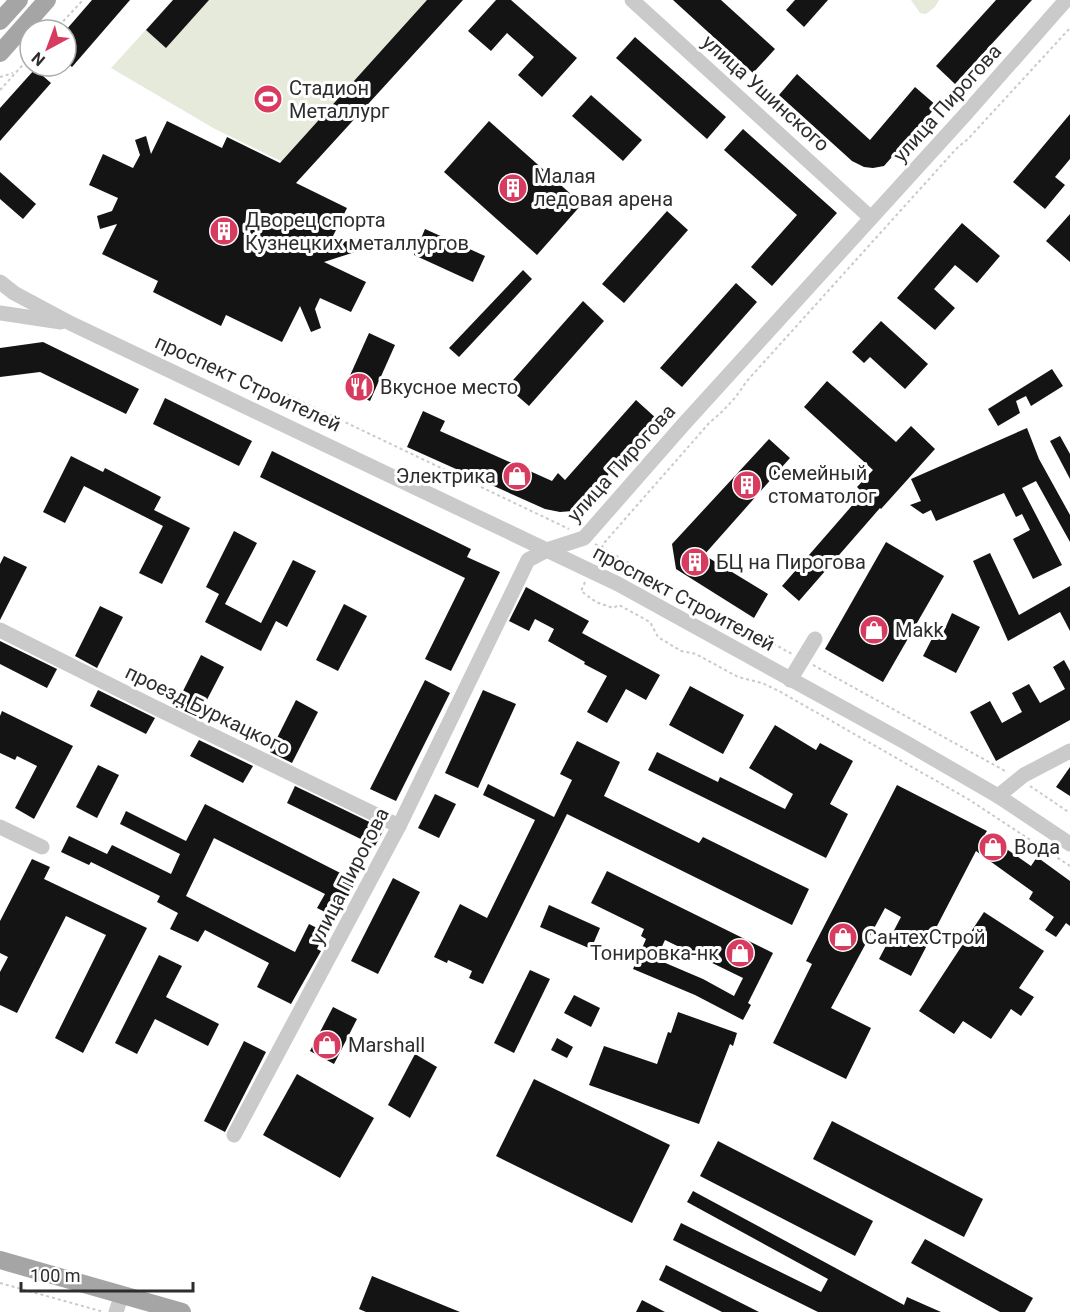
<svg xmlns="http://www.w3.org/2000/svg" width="1070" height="1312" viewBox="0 0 1070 1312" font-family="Roboto,sans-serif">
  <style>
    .green { fill: #e5eadb }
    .building { fill: #141414; fill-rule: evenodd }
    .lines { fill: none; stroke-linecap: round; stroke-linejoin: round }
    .path { stroke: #cacaca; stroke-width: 2; stroke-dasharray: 3 3; stroke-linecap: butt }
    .minor { stroke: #cacaca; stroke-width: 15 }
    .major { stroke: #a5a5a5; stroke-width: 18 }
    .labels { text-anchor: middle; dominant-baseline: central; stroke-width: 6; stroke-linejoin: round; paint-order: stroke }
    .poi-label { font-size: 20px; fill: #2d2d2d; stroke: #fff; text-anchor: start }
    .street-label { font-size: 20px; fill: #2d2d2d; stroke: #fff }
  </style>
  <rect width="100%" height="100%" fill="#fff"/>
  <!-- green -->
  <g class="green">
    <polygon points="173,0 463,0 305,173 215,129 111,68"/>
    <polygon points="911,0 939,0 935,7 926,14 920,13"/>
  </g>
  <!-- building -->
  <g class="building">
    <polygon points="92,0 130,0 72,67 66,62 66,30"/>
    <polygon points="173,0 209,0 166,48 146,30"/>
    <polygon points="427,0 463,0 296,183 347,208 327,248 355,238 358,251 324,262 366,282 351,312 320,298 315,309 321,328 311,332 300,306 282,342 226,315 221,326 153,292 158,281 102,254 117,224 100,229 97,216 112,211 118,198 89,185 103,154 133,168 140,155 135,140 146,136 151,154 167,121 222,148 227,137 280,163"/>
    <polygon points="496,0 511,0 577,58 542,97 518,75 534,57 507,33 491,51 468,31"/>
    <polygon points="673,0 721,0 775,49 753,73"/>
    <polygon points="795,0 828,0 804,27 786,10"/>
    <polygon points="996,0 1032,0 955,84 936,66"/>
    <polygon points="635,37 726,117 707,139 616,58"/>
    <polygon points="35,69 51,83 0,141 0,108"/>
    <polygon points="797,74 870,140 915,87 937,106 884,166 873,168 864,167 852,161 779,95"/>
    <polygon points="591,95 642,140 623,161 572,116"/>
    <polygon points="1070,114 1070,159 1055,177 1065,185 1045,209 1013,182"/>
    <polygon points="489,121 582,204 537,255 444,172"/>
    <polygon points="743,129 837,213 772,286 751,267 797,215 724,150"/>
    <polygon points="0,172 36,204 23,219 0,199"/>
    <polygon points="667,211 688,230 624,303 602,284"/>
    <polygon points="1070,214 1070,262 1046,241"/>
    <polygon points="962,223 1000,256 977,283 955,265 934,289 955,308 935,330 897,298"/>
    <polygon points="425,229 485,256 473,282 414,255"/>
    <polygon points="523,270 532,279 459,357 449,348"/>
    <polygon points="736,283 757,302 682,387 660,368"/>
    <polygon points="583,301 604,321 529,406 507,387"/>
    <polygon points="881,321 928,364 905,389 870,357 864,363 852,352"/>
    <polygon points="369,333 395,345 370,401 344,389"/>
    <polygon points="43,342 139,389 126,414 40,372 0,377 0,348"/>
    <polygon points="1052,369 1063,386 1031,406 1026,396 1016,401 1020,413 998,426 988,409"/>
    <polygon points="827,381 896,442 911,426 935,449 881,509 880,508 799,601 782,586 863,493 857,487 873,470 804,407"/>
    <polygon points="165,398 252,441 239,466 153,424"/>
    <polygon points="636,400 657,419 579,508 573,511 560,512 545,509 407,447 423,411 445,421 440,431 552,481 558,473 565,480"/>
    <polygon points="1027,428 1039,459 1070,515 1070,542 1036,481 1022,488 1062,565 1033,579 1013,539 1030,530 1022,514 1016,517 1004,493 936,521 931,510 923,514 910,505 921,501 911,479"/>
    <polygon points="1060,436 1070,454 1070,479 1050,441"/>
    <polygon points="769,439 790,458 704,555 768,594 754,618 676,569 672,544"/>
    <polygon points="272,451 471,549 467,557 500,572 451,671 425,659 465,578 260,477"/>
    <polygon points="71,456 103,472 105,468 161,497 154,510 190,528 162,584 139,573 163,526 84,486 65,523 43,512"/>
    <polygon points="234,531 257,543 225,604 261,623 293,560 316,571 287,627 276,621 261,651 205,622 219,594 206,587"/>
    <polygon points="886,542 944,576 883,682 825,649"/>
    <polygon points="990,553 1019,615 1070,586 1070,631 1060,612 1008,641 973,561"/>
    <polygon points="4,556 27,567 0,620 0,564"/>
    <polygon points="526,587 589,621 582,633 660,675 646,700 626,689 607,723 587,712 607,676 584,664 585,662 548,641 554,629 535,619 529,631 509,621"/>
    <polygon points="344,604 367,616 338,671 316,660"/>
    <polygon points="100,606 123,617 97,668 75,656"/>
    <polygon points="952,613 980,627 956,673 923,656 937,629 943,633"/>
    <polygon points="0,641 57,669 47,688 0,664"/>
    <polygon points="201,655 224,667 198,717 175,707"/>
    <polygon points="1064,660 1070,671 1070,720 996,761 970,712 990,701 1002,723 1022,712 1012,693 1029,684 1040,703 1065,689 1053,667"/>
    <polygon points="425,680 450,693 396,801 370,789"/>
    <polygon points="690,686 744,715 723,754 669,725"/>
    <polygon points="98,690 155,718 146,734 90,706"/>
    <polygon points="483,690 516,704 478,788 445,773"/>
    <polygon points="296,700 318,712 292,763 270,752"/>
    <polygon points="2,711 73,746 34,819 15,808 37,766 17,756 15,760 0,753 0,716"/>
    <polygon points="775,725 816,750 820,743 853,761 830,804 848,814 826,858 648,770 657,752 718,782 720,777 785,809 793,794 749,768"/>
    <polygon points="199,740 253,766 243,783 190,756"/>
    <polygon points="577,741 620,762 604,796 699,843 703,837 809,889 792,925 567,814 483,984 469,978 472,971 448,960 447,963 434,957 460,904 487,918 535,820 483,795 488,784 554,817 572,780 560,774"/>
    <polygon points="98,765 119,775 97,818 76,807"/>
    <polygon points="1070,767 1070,796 1056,787"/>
    <polygon points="897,785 987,831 985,834 1031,866 1037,857 1070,881 1070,926 1066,923 1056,937 1045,930 1054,917 1029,899 1033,892 976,851 911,976 879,959 901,917 885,908 831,1008 871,1028 846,1079 773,1043 812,964 806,961"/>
    <polygon points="295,786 384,829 375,846 287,803"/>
    <polygon points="435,794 456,804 439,838 418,828"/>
    <polygon points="205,804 356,881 337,918 317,908 325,894 214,838 186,896 295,952 309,924 325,932 317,949 321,951 291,1004 257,987 269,963 205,930 198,942 170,929 178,913 157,902 160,896 91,862 89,865 61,852 69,836 107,854 112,845 171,874 180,854 120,824 126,811 186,841"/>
    <polygon points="32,859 50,867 44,879 147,928 83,1053 55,1038 106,935 66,916 17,1013 0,1005 0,972 8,957 0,953 0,921"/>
    <path d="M607,871L773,953L748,1003L751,1005L743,1020L695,995L633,969L646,939L641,936L644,929L591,903ZM665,940L743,978L734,996L703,979L656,959Z"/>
    <polygon points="393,878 420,892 378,974 351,961"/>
    <polygon points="549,905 600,928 591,949 540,927"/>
    <polygon points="984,912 1044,951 1019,988 1034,997 1021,1016 1011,1009 991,1039 963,1021 954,1034 919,1011"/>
    <polygon points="159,955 182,966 166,997 219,1024 208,1046 155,1019 137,1054 115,1043"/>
    <polygon points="530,970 550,979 514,1053 494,1043"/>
    <polygon points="574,995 600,1008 591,1027 564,1013"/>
    <polygon points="333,1007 357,1019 334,1064 310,1051"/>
    <polygon points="678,1012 737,1033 733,1046 730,1044 699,1124 589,1085 604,1046 657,1064 668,1032 671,1033"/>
    <polygon points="557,1038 573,1047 567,1058 551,1050"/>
    <polygon points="244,1041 266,1052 225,1132 204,1121"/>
    <polygon points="415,1054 437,1067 410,1118 388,1105"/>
    <polygon points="297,1074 374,1118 340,1178 263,1135"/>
    <polygon points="534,1079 670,1145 632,1223 496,1156"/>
    <polygon points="832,1121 983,1199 964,1237 813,1159"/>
    <polygon points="718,1141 873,1221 855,1256 700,1176"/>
    <polygon points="693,1191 904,1305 907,1297 941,1312 818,1312 673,1240 681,1223 821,1292 828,1279 687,1202"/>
    <polygon points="925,1239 1033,1298 1025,1312 1000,1312 911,1263"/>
    <polygon points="666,1265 759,1312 722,1312 659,1280"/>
    <polygon points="372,1276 460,1312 366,1312 359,1309"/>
    <polygon points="642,1300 665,1312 636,1312"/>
  </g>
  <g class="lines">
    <!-- path -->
    <g class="path">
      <polyline points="55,30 83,0"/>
      <polyline points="0,77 13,73"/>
      <polyline points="0,90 30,57"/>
      <polyline points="286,394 569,529"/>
      <polyline points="595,544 792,654"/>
      <path d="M597,559L604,543L710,422C725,410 736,398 746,382L957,148L968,139L1070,28"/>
      <polyline points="585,582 581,591 596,602 613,608 619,605 650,622 658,637 681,651 696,654 738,677 762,683 779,691 968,799 1070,866"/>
      <polyline points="813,665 1007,772"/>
      <polyline points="1030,786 1070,813"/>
      <polyline points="0,1283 104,1312"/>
    </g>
    <!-- minor -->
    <g class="minor">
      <polyline points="632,0 871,218"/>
      <polyline points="0,282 14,293 70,323 618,584 903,741 998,796 1070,844"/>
      <polyline points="0,313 61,322"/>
      <polyline points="0,630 154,707 399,826"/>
      <polyline points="790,680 815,639"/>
      <polyline points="998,796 1024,775 1070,751"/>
      <polyline points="0,827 42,847"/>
      <polyline points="234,1135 399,826 528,560 547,550 584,538 683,425 963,117 1066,0"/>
      <polyline points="116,1312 122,1294"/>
    </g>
    <!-- major -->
    <g class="major">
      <polyline points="0,21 19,0"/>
      <polyline points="0,53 47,0"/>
      <polyline points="0,1260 182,1312"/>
    </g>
  </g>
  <!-- icons -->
  <defs>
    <g id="stadium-disc" transform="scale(1.5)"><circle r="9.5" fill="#d83b60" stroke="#fff"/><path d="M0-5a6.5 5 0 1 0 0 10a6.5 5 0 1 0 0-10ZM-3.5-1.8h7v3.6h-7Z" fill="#fff"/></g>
    <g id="building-disc" transform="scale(1.5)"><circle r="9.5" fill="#d83b60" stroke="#fff"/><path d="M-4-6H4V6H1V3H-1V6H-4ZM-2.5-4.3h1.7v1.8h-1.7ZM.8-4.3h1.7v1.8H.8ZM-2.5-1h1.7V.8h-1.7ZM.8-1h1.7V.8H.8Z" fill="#fff"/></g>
    <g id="restaurant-disc" transform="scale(1.5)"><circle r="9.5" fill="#d83b60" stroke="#fff"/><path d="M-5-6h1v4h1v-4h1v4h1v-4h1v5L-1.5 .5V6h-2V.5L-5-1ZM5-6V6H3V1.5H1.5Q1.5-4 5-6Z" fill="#fff"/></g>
    <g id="shop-disc" transform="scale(1.5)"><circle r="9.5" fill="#d83b60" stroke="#fff"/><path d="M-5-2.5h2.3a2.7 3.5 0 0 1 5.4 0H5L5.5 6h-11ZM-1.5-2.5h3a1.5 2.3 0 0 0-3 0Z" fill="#fff"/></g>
  </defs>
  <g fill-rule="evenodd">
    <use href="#stadium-disc" x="268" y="99"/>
    <use href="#building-disc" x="513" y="188"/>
    <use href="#building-disc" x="224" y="231"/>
    <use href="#restaurant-disc" x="359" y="387"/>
    <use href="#shop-disc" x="517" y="476"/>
    <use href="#building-disc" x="747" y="485"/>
    <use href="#building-disc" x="695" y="562"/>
    <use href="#shop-disc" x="874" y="630"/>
    <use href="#shop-disc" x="993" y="847"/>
    <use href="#shop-disc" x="843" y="937"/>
    <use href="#shop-disc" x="740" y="953"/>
    <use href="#shop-disc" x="327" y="1045"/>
  </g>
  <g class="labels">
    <!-- poi labels -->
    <g class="poi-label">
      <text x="289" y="88">Стадион<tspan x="289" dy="23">Металлург</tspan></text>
      <text x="534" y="176">Малая<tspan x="534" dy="23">ледовая арена</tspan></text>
      <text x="245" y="220">Дворец спорта<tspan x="245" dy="23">Кузнецких металлургов</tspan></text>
      <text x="380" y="387">Вкусное место</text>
      <text x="768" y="473">Семейный<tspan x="768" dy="23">стоматолог</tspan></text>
      <text x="496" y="476" text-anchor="end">Электрика</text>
      <text x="716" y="562">БЦ на Пирогова</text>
      <text x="895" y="630">Makk</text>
      <text x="1014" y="847">Вода</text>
      <text x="864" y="937">СантехСтрой</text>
      <text x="719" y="953" text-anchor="end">Тонировка-нк</text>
      <text x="348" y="1045">Marshall</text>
    </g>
    <!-- street labels -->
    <g class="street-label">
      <text transform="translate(766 93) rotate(42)">улица Ушинского</text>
      <text transform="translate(947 103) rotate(-48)">улица Пирогова</text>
      <text transform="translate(248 383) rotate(25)">проспект Строителей</text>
      <text transform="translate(621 463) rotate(-48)">улица Пирогова</text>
      <text transform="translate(684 598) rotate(28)">проспект Строителей</text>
      <text transform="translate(208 710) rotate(26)">проезд Буркацкого</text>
      <text transform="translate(349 876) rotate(-63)">улица Пирогова</text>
    </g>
  </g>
  <!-- north arrow -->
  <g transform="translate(48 48) rotate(221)"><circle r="28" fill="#ffffff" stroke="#ababab" stroke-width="1.5"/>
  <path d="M0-4.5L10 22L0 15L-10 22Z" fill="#d83b60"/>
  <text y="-9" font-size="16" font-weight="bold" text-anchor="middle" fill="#2d2d2d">N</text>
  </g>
  <!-- scale -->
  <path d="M21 1282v9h172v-9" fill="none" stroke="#2d2d2d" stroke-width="3"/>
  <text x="30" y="1282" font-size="18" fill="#2d2d2d" stroke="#ffffff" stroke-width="4.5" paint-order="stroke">100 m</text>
</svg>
